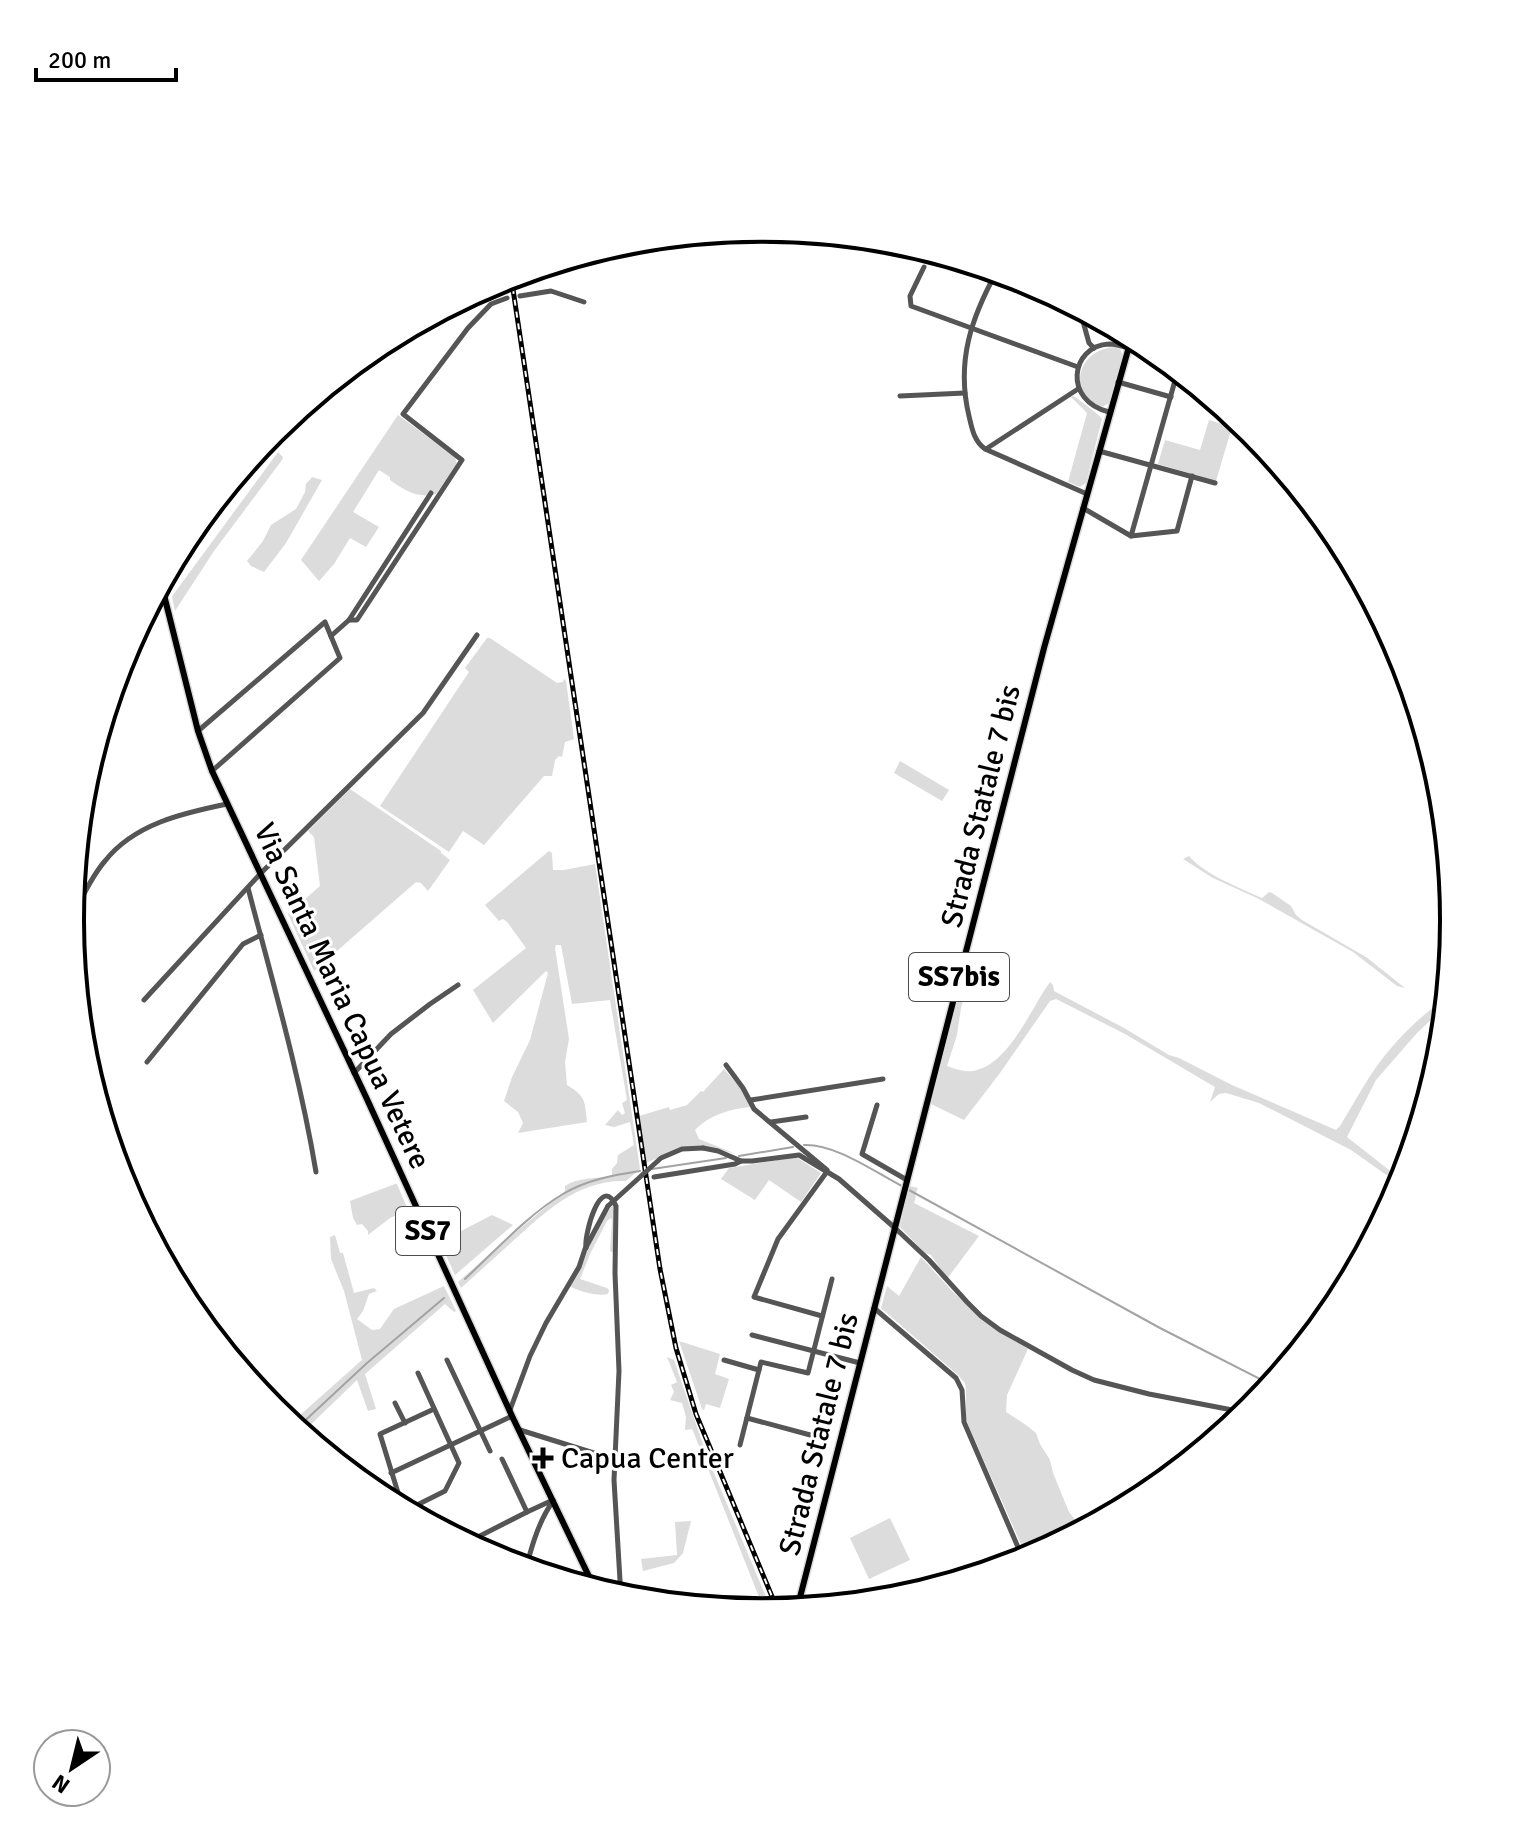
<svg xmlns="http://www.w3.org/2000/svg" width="1525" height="1840" viewBox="0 0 1525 1840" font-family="Signika,sans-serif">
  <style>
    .green { fill: #dcdcdc }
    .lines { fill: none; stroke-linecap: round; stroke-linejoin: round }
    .stream { stroke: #a3a3a3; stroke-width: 2 }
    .major-casing { stroke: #dbdbdb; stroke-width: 9 }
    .minor { stroke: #555; stroke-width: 5 }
    .major { stroke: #000; stroke-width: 6 }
    .rail-casing { stroke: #000; stroke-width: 5 }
    .rail { stroke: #fff; stroke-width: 2; stroke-dasharray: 6; stroke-linecap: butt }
    .minor-bridge { stroke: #555; stroke-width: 5 }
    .poi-dot { fill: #000; stroke: #fff; stroke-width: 3 }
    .labels { text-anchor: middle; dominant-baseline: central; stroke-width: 6; stroke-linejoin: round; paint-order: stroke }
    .shield { fill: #fff; stroke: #4c4c4c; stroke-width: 2 }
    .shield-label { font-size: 28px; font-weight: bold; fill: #000 }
    .street-label { font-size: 30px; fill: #000; stroke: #fff }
    .poi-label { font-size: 30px; fill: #000; stroke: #fff; text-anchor: start }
    .rim { fill: none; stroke: #000; stroke-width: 4 }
  </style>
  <rect width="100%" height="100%" fill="#fff"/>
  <!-- green -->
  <g class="green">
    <path d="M1115,347L1120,349L1123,356L1109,403L1102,407C1066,394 1077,349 1115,347Z"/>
    <path d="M1073,396C1076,397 1101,416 1102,419L1086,483L1080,487L1068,482L1087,413L1071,397Z"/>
    <path d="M398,415L455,457L457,464L436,494C418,499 404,490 390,480V477L379,470L353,512L379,527L366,547L350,538L334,564L319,581L301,560Z"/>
    <polygon points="1209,420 1232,427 1216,481 1158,464 1165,440 1200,450"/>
    <polygon points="278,452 283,457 282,460 214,551 175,611 172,597 173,595"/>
    <polygon points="312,477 322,480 286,543 264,572 251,566 247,561 263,541 271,525 296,509 305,492 306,484"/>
    <polygon points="487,638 490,638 557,683 563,682 564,679 566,681 574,739 565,742 562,757 559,756 555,760 552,776 544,776 484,845 463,831 449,852 380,806 469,672 465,668"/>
    <polygon points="900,761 949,790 942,801 894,773"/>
    <polygon points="350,789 441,851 441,853 450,860 428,891 421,883 416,882 314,971 288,914 320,886 314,837 308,831"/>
    <path d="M549,851L552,853L553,870H564L595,864L640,1169L626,1181C579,1179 545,1212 513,1241C495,1257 478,1273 461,1288L458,1282L492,1252L565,1191V1186C578,1177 596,1179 612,1176V1169L617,1163L618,1155L634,1145L630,1122L614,1127L605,1125L618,1110L622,1115L625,1113L622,1103L627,1100L610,1000L572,1004L561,945H556L555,948L569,1039L565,1062L567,1085C585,1096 585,1100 587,1122L518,1133L523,1123L518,1112L504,1101L512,1077L530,1040L548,973L546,971L493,1023L473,990L526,948L507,922L503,919L499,921L485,905Z"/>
    <path d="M1189,856C1206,875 1232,884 1255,895L1262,898L1269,892L1272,893L1291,906L1296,915L1302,920L1366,957L1405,988L1397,986L1353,952L1259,899L1213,878L1183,859Z"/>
    <path d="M971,955L972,964L961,1008L957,1035L947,1066C955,1069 963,1072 972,1071C1008,1067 1031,1008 1050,982L1053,985L1054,991L1124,1028L1169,1055L1179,1058L1232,1085L1336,1130L1340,1126C1356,1100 1371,1070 1392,1047C1408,1028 1428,1011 1447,996L1446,1006L1417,1033L1376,1080L1347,1137L1403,1181L1402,1186L1351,1150L1259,1103L1226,1093L1219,1094L1210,1102L1215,1087L1125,1034L1056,999L1050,1001L1000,1073L964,1120L931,1104L967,961Z"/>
    <path d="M724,1069L743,1091L750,1107C730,1109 709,1115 695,1130L699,1139L736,1154L718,1149L681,1148L646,1163L639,1116L669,1107L670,1110L687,1105L701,1091L703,1092Z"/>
    <polygon points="796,1157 821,1173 801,1202 769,1180 755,1200 721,1179 729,1168"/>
    <polygon points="395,1184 397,1184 408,1210 390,1218 368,1235 368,1231 362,1224 357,1225 353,1218 350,1201"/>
    <polygon points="909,1186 918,1188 915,1195 916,1196 914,1203 979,1236 947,1279 931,1255 925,1253 900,1227"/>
    <path d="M613,1205L615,1208L614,1253L610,1251L612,1220L611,1218L607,1221L591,1252L580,1279L607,1288L609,1290L608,1294C598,1297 578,1291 569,1286L604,1217Z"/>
    <polygon points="492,1215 513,1225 455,1275 440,1242"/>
    <polygon points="335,1235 340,1253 343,1253 354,1293 374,1288 377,1291 369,1294 363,1311 357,1319 372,1330 380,1329 394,1309 444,1286 456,1311 454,1312 445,1304 365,1374 376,1409 368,1411 357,1380 302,1433 290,1424 362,1360 344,1291 331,1259 330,1237"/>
    <polygon points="921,1257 954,1293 984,1321 1028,1349 1007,1395 1006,1412 1026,1425 1036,1433 1040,1444 1050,1460 1053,1473 1069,1512 1083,1530 1028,1560 969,1427 966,1418 966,1389 965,1383 958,1375 881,1308 887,1286 899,1296"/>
    <polygon points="679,1341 720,1354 715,1374 729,1379 720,1408 706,1404 704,1410 702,1409"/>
    <polygon points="667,1357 674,1360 708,1459 772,1611 765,1612 693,1431 692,1429 685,1430 686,1417 682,1403 670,1400 674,1392 671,1385 677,1382"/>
    <polygon points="890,1518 910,1560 869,1579 850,1538"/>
    <polygon points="691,1521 683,1553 674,1563 643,1571 641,1559 677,1555 675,1522"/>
  </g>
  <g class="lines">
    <!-- stream -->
    <g class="stream">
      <path d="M804,1145C836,1144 873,1171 902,1186"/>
      <polyline points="739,1156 793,1147"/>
      <polyline points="652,1169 726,1158"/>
      <polyline points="909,1190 1160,1328 1272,1385"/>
      <path d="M465,1279C494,1252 530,1213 563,1194C586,1180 614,1175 640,1171"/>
      <polyline points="296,1429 367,1363 444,1298"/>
    </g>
    <!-- major casing -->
    <g class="major-casing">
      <g id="major">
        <polyline points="161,583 198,731 212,771 366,1097 512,1416 595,1589"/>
        <polyline points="797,1609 1044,648 1132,336"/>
      </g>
    </g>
    <!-- minor -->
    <g class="minor">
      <polyline points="924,267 910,296 911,306 1078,367"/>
      <path d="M997,271C971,318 956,362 969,416C972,429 974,441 985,449L1087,494"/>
      <polyline points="520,296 551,291 584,302"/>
      <polyline points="1079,307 1089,343 1094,348"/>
      <polyline points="1118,382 1171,397"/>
      <polyline points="900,396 965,393"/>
      <path d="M1109,412C1063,401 1070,346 1109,344C1116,344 1122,346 1128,348"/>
      <polyline points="986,449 1078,389"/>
      <polyline points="1099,451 1215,483"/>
      <polyline points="1083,508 1131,536 1177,531 1192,476"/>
      <polyline points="1131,536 1178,370"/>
      <polyline points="349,620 431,493"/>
      <polyline points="331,636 349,620 357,620 462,460 403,414 468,328 491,304 507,298"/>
      <polyline points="198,731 325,622 340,658 212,771"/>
      <path d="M248,888C273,983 300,1076 316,1172"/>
      <path d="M70,920C81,901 90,878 105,861C134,824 183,813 227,804"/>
      <polyline points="144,1000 261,873 423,713 477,635"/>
      <polyline points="147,1062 243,944 261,935"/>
      <polyline points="726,1065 743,1088 754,1109 827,1170"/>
      <polyline points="354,1073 391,1034 430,1004 458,985"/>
      <polyline points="751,1100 883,1079"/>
      <polyline points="877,1105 862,1154 907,1180"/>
      <polyline points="771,1122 806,1117"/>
      <polyline points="703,1148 718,1151 741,1161"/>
      <polyline points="654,1177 735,1164 741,1161 752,1161 799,1155 839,1179 895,1228 929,1260 967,1302 981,1316 1000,1330 1072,1370 1094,1380 1149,1394 1248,1413"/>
      <path d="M586,1248C584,1234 601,1172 616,1206L615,1273L619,1371L614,1480L621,1597"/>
      <polyline points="874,1308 956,1378 962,1390 964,1422 1024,1561"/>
      <polyline points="822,1316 754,1297 778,1239 826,1173"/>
      <polyline points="752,1335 860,1363"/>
      <polyline points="447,1360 490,1451"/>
      <polyline points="724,1360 759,1370"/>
      <polyline points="395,1403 405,1423"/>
      <polyline points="510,1410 530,1356 546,1323 579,1267 585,1249 608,1206"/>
      <polyline points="747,1418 814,1436"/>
      <polyline points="520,1430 613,1459"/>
      <polyline points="740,1445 761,1362 808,1373 832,1279"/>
      <polyline points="502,1459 527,1512"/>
      <polyline points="391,1473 512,1416"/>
      <polyline points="403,1509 380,1434 434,1409"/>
      <polyline points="405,1511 445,1491 459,1463 418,1373"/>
      <polyline points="466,1543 527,1512 553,1500"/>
      <path d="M526,1568C532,1545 539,1521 553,1501"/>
    </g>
    <!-- major -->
    <use href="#major" class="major"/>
    <!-- rail casing -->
    <g class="rail-casing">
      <polyline id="rail" points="511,276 660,1269 676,1348 696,1414 778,1611"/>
    </g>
    <!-- rail -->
    <use href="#rail" class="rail"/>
    <!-- minor-bridge -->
    <polyline class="minor-bridge" points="608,1206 661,1158 682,1149 703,1148"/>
  </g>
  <!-- markers -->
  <path class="poi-dot" d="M539 1446h8v8h8v8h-8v8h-8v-8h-8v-8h8z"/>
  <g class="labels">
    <!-- shield labels -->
    <g class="shield">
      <rect x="909" y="953" width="100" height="48" rx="6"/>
      <rect x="396" y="1207" width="64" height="48" rx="6"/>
    </g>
    <g class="shield-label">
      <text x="959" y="977">SS7bis</text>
      <text x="428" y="1231">SS7</text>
    </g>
    <!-- street labels -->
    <g class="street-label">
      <text transform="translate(981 806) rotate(-76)">Strada Statale 7 bis</text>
      <text transform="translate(342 996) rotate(65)">Via Santa Maria Capua Vetere</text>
      <text transform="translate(819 1434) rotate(-76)">Strada Statale 7 bis</text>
    </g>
    <!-- poi labels -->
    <g class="poi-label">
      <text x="561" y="1458">Capua Center</text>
    </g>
  </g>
  <!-- crop -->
  <path d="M0 0H1525V1840H0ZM84 920a678 678 0 1 1 1356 0a678 678 0 1 1-1356 0Z" fill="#fff" fill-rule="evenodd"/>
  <path class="rim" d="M84 920a678 678 0 1 1 1356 0a678 678 0 1 1-1356 0Z"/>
  <!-- north arrow -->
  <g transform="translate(72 1768) rotate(215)"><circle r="38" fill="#ffffff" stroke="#999999" stroke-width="2"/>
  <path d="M0-6L14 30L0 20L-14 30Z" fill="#000000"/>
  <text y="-12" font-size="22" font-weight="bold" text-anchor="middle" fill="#000000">N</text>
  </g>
  <!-- scale -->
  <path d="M36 68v12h140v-12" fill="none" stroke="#000000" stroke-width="4"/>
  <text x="48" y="68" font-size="24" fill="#000000" stroke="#ffffff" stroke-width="6" paint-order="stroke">200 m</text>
</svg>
